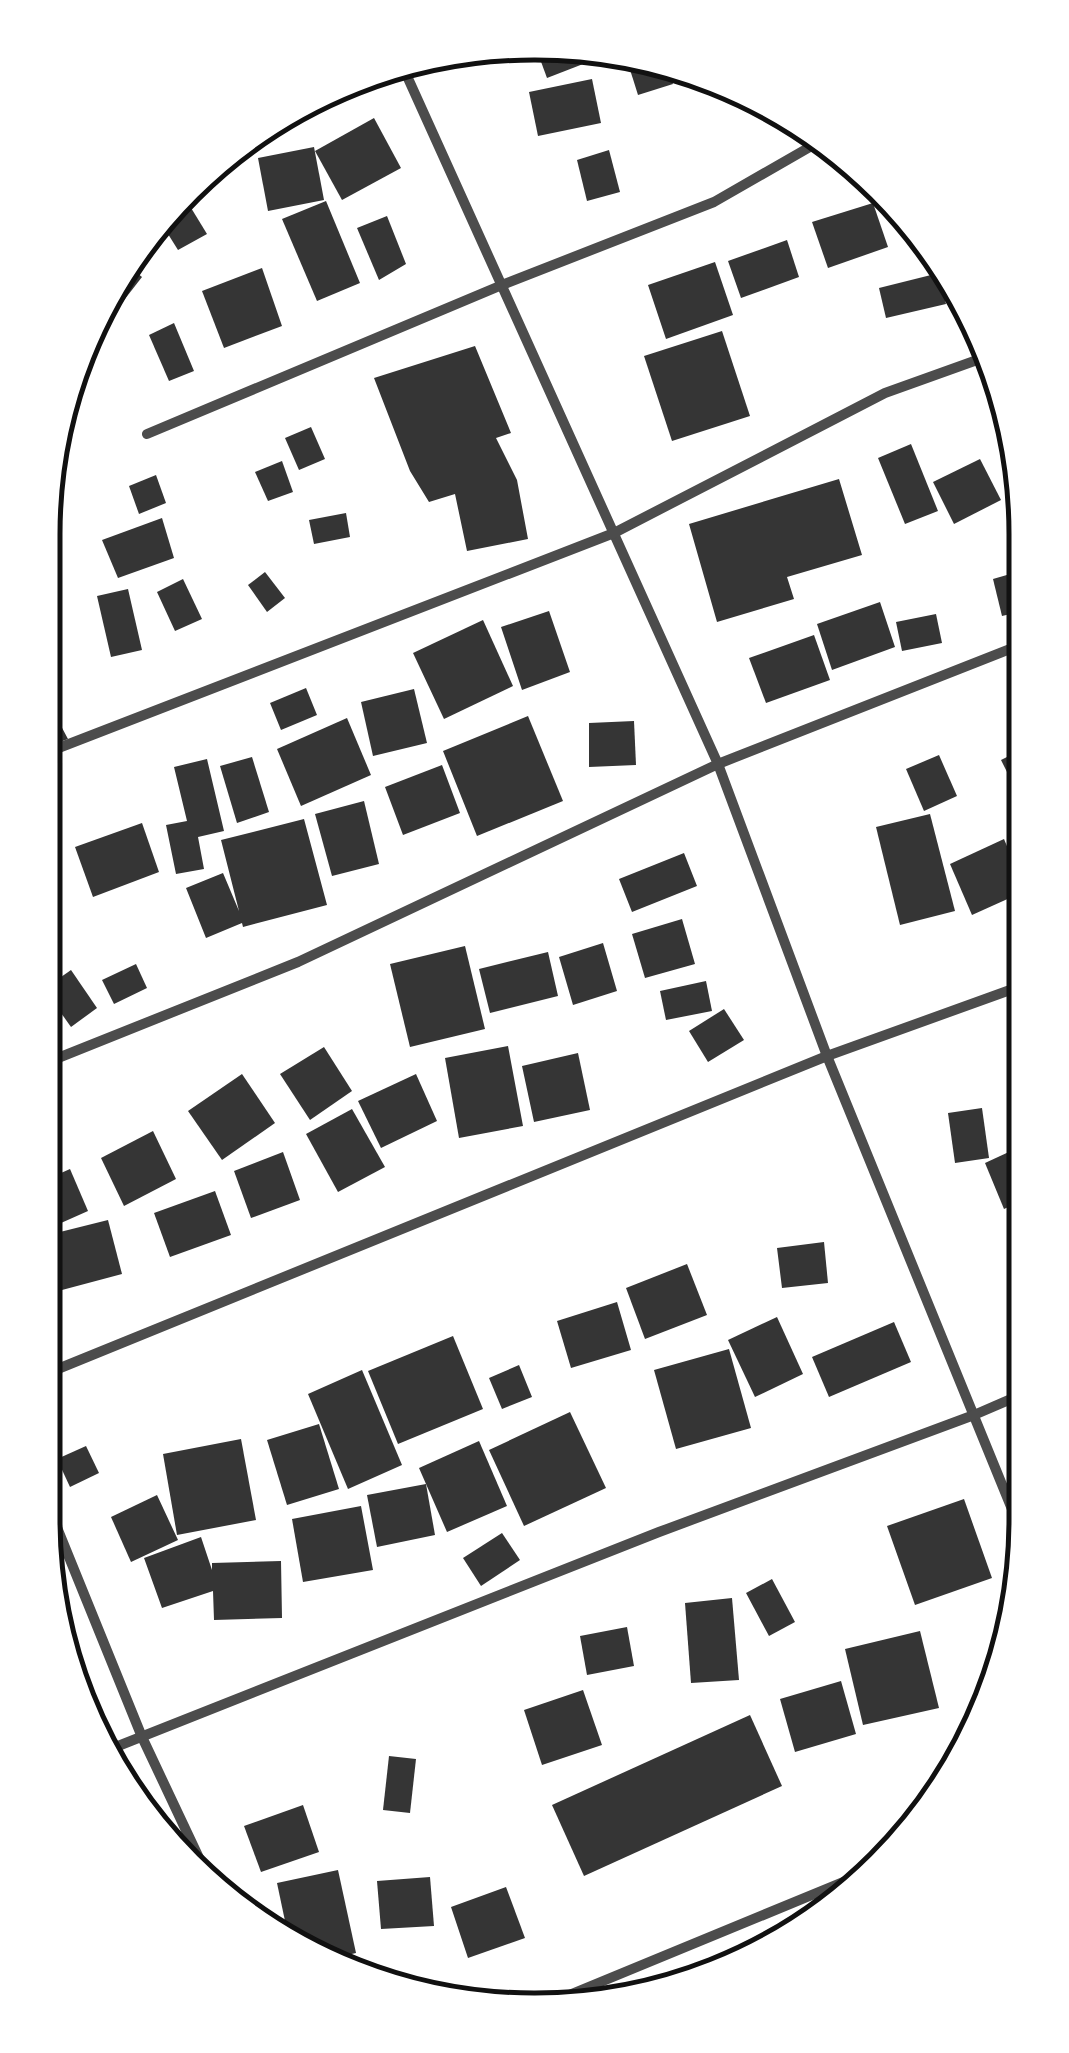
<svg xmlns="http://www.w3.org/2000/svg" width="1069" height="2053" viewBox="0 0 1069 2053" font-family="'Noto Sans',sans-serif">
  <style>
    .building { fill: #353535 }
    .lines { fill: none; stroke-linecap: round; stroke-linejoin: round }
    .minor { stroke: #4c4c4c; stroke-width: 10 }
    .rim { fill: none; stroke: #111; stroke-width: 5 }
  </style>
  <rect width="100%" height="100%" fill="#fff"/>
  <!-- building -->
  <g class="building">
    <polygon points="567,44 592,50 596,59 547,78 536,48"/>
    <polygon points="627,60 668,71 673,84 638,95"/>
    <polygon points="592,79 601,123 538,136 529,92"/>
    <polygon points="374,118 401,168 342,200 315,151"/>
    <polygon points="314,147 324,200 268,211 258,158"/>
    <polygon points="609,150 620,192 587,201 577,160"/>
    <polygon points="185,198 207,234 178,250 163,226"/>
    <polygon points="326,201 360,283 317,301 282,219"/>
    <polygon points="873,203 888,247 828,268 812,222"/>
    <polygon points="387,216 406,264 379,280 357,228"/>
    <polygon points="787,240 799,277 741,298 728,261"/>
    <polygon points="715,262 733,315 666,339 648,285"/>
    <polygon points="131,268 142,277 121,304 110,295"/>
    <polygon points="262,268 282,326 224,348 202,291"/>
    <polygon points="939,273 946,304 886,318 879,288"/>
    <polygon points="174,323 194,371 169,381 149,335"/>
    <polygon points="722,331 750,416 672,441 644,356"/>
    <polygon points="475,346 511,433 496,438 517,480 528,539 467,551 455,494 429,502 410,471 374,378"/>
    <polygon points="311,427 325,459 299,470 285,438"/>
    <polygon points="911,444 938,511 905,524 878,458"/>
    <polygon points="980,459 1001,500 954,524 933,482"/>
    <polygon points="282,461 293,492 268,501 255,472"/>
    <polygon points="156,475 166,503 139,514 129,486"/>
    <polygon points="839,479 862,555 787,577 794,599 717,622 689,524"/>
    <polygon points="346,513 350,537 314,544 309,520"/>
    <polygon points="162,518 174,558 118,578 102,540"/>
    <polygon points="1021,571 1023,611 1002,616 993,579"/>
    <polygon points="265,572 285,598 267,612 248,585"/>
    <polygon points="183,579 202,619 175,631 157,592"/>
    <polygon points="128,589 142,650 111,657 97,596"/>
    <polygon points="880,602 895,647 832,670 817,624"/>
    <polygon points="549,611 570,672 522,690 501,627"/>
    <polygon points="936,614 942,643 902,651 896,622"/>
    <polygon points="483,620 513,686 444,719 413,653"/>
    <polygon points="814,635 830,680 766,703 749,658"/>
    <polygon points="306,688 317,715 281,730 270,703"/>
    <polygon points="414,689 427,743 373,756 361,702"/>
    <polygon points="528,716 563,801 477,836 443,751"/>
    <polygon points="347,718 371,775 301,806 277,749"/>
    <polygon points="634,721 636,765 589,767 589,723"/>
    <polygon points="60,724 68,739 43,748 43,731"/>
    <polygon points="1023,749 1023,804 1001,760"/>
    <polygon points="939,755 957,796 924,811 906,769"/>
    <polygon points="252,757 269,812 237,823 220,766"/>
    <polygon points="207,759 224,831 198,837 204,869 176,874 166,825 187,821 174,767"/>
    <polygon points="442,765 460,813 403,835 385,787"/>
    <polygon points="364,801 379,864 332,876 315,814"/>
    <polygon points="930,814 955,911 900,925 876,827"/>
    <polygon points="304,819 327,905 243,927 242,923 206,938 186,888 223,873 239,911 221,840"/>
    <polygon points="142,823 159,872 93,897 75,847"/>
    <polygon points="1004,839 1023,884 1023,892 972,915 950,864"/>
    <polygon points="684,853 697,886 632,912 619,879"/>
    <polygon points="682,919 695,964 645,978 632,934"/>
    <polygon points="603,943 617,991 573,1005 559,957"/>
    <polygon points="465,946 485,1029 410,1047 390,964"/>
    <polygon points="548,952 558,996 490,1013 479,969"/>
    <polygon points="136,964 147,988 114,1004 102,980"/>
    <polygon points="71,970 97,1008 71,1027 44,989"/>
    <polygon points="706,981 712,1011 666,1020 660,991"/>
    <polygon points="724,1009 744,1040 708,1062 689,1031"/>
    <polygon points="508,1046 523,1126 459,1138 445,1058"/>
    <polygon points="324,1047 352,1091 310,1120 280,1074"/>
    <polygon points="578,1053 590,1110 534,1122 522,1066"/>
    <polygon points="242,1074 275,1123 222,1160 188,1111"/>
    <polygon points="416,1074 437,1121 381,1148 358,1101"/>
    <polygon points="982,1108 989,1158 955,1163 948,1113"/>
    <polygon points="352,1109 385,1167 338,1192 306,1134"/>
    <polygon points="153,1131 176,1179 124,1206 101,1158"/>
    <polygon points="1024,1145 1024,1200 1004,1209 985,1163"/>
    <polygon points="283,1152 300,1200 251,1218 234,1171"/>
    <polygon points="70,1169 88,1211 43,1231 43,1181"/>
    <polygon points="215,1191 231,1235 170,1257 154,1213"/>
    <polygon points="108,1220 122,1274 62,1290 48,1235"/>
    <polygon points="824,1242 828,1283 782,1288 777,1248"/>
    <polygon points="687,1264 707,1315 645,1339 626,1288"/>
    <polygon points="617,1302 631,1350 571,1368 557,1321"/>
    <polygon points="777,1317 803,1374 755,1397 728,1340"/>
    <polygon points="894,1322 911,1362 829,1397 812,1357"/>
    <polygon points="453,1336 483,1409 398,1444 368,1371"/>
    <polygon points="729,1349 751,1428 676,1449 654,1370"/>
    <polygon points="519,1365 532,1397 502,1409 489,1378"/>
    <polygon points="362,1370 402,1465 348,1489 308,1394"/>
    <polygon points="570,1412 606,1488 524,1526 489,1450"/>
    <polygon points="319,1424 339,1489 287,1505 267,1440"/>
    <polygon points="241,1439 256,1520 177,1535 163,1454"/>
    <polygon points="479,1441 507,1506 447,1532 419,1468"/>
    <polygon points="86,1446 99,1473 70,1487 57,1459"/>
    <polygon points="426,1484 435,1535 377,1547 367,1495"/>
    <polygon points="157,1495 178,1540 131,1562 111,1517"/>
    <polygon points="964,1499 992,1578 915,1605 887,1526"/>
    <polygon points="361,1506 373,1570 303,1582 292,1519"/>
    <polygon points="502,1533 520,1560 481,1586 463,1558"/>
    <polygon points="201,1537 212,1570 212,1563 281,1561 282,1618 214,1620 213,1591 162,1608 144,1558"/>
    <polygon points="772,1579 795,1622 769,1636 746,1593"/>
    <polygon points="732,1598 739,1680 691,1683 685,1603"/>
    <polygon points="627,1627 634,1666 587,1675 580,1636"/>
    <polygon points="920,1631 939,1708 863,1725 845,1649"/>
    <polygon points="841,1681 856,1734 795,1752 780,1699"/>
    <polygon points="583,1690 602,1745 542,1765 524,1710"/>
    <polygon points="750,1715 782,1786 584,1876 552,1805"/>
    <polygon points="389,1756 416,1759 410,1813 383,1810"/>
    <polygon points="303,1805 319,1852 261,1872 244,1826"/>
    <polygon points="338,1870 356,1953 330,1959 289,1940 277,1883"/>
    <polygon points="430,1877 434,1926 381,1929 377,1881"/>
    <polygon points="506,1887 525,1938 468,1958 451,1907"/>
  </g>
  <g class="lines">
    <!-- minor -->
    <g class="minor">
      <polyline points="402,65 718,764 827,1056 1025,1541"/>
      <polyline points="147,434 502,285 714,202 822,140"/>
      <polyline points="43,754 614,533 885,393 991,355"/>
      <polyline points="43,1064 298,962 718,764 1023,644"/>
      <polyline points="43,1375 827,1056 1024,985"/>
      <polyline points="43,1493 142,1737 208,1877"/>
      <polyline points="108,1750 659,1532 974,1415 1025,1393"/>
      <polyline points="540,2007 882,1866"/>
    </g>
  </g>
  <!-- crop -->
  <path d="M0 0H1069V2053H0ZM534 60H535A474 474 0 0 1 1009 534V1519A474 474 0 0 1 535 1993H534A474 474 0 0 1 60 1519V534A474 474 0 0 1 534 60Z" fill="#fff" fill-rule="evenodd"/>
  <path class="rim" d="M534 60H535A474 474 0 0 1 1009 534V1519A474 474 0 0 1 535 1993H534A474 474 0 0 1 60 1519V534A474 474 0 0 1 534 60Z"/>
</svg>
